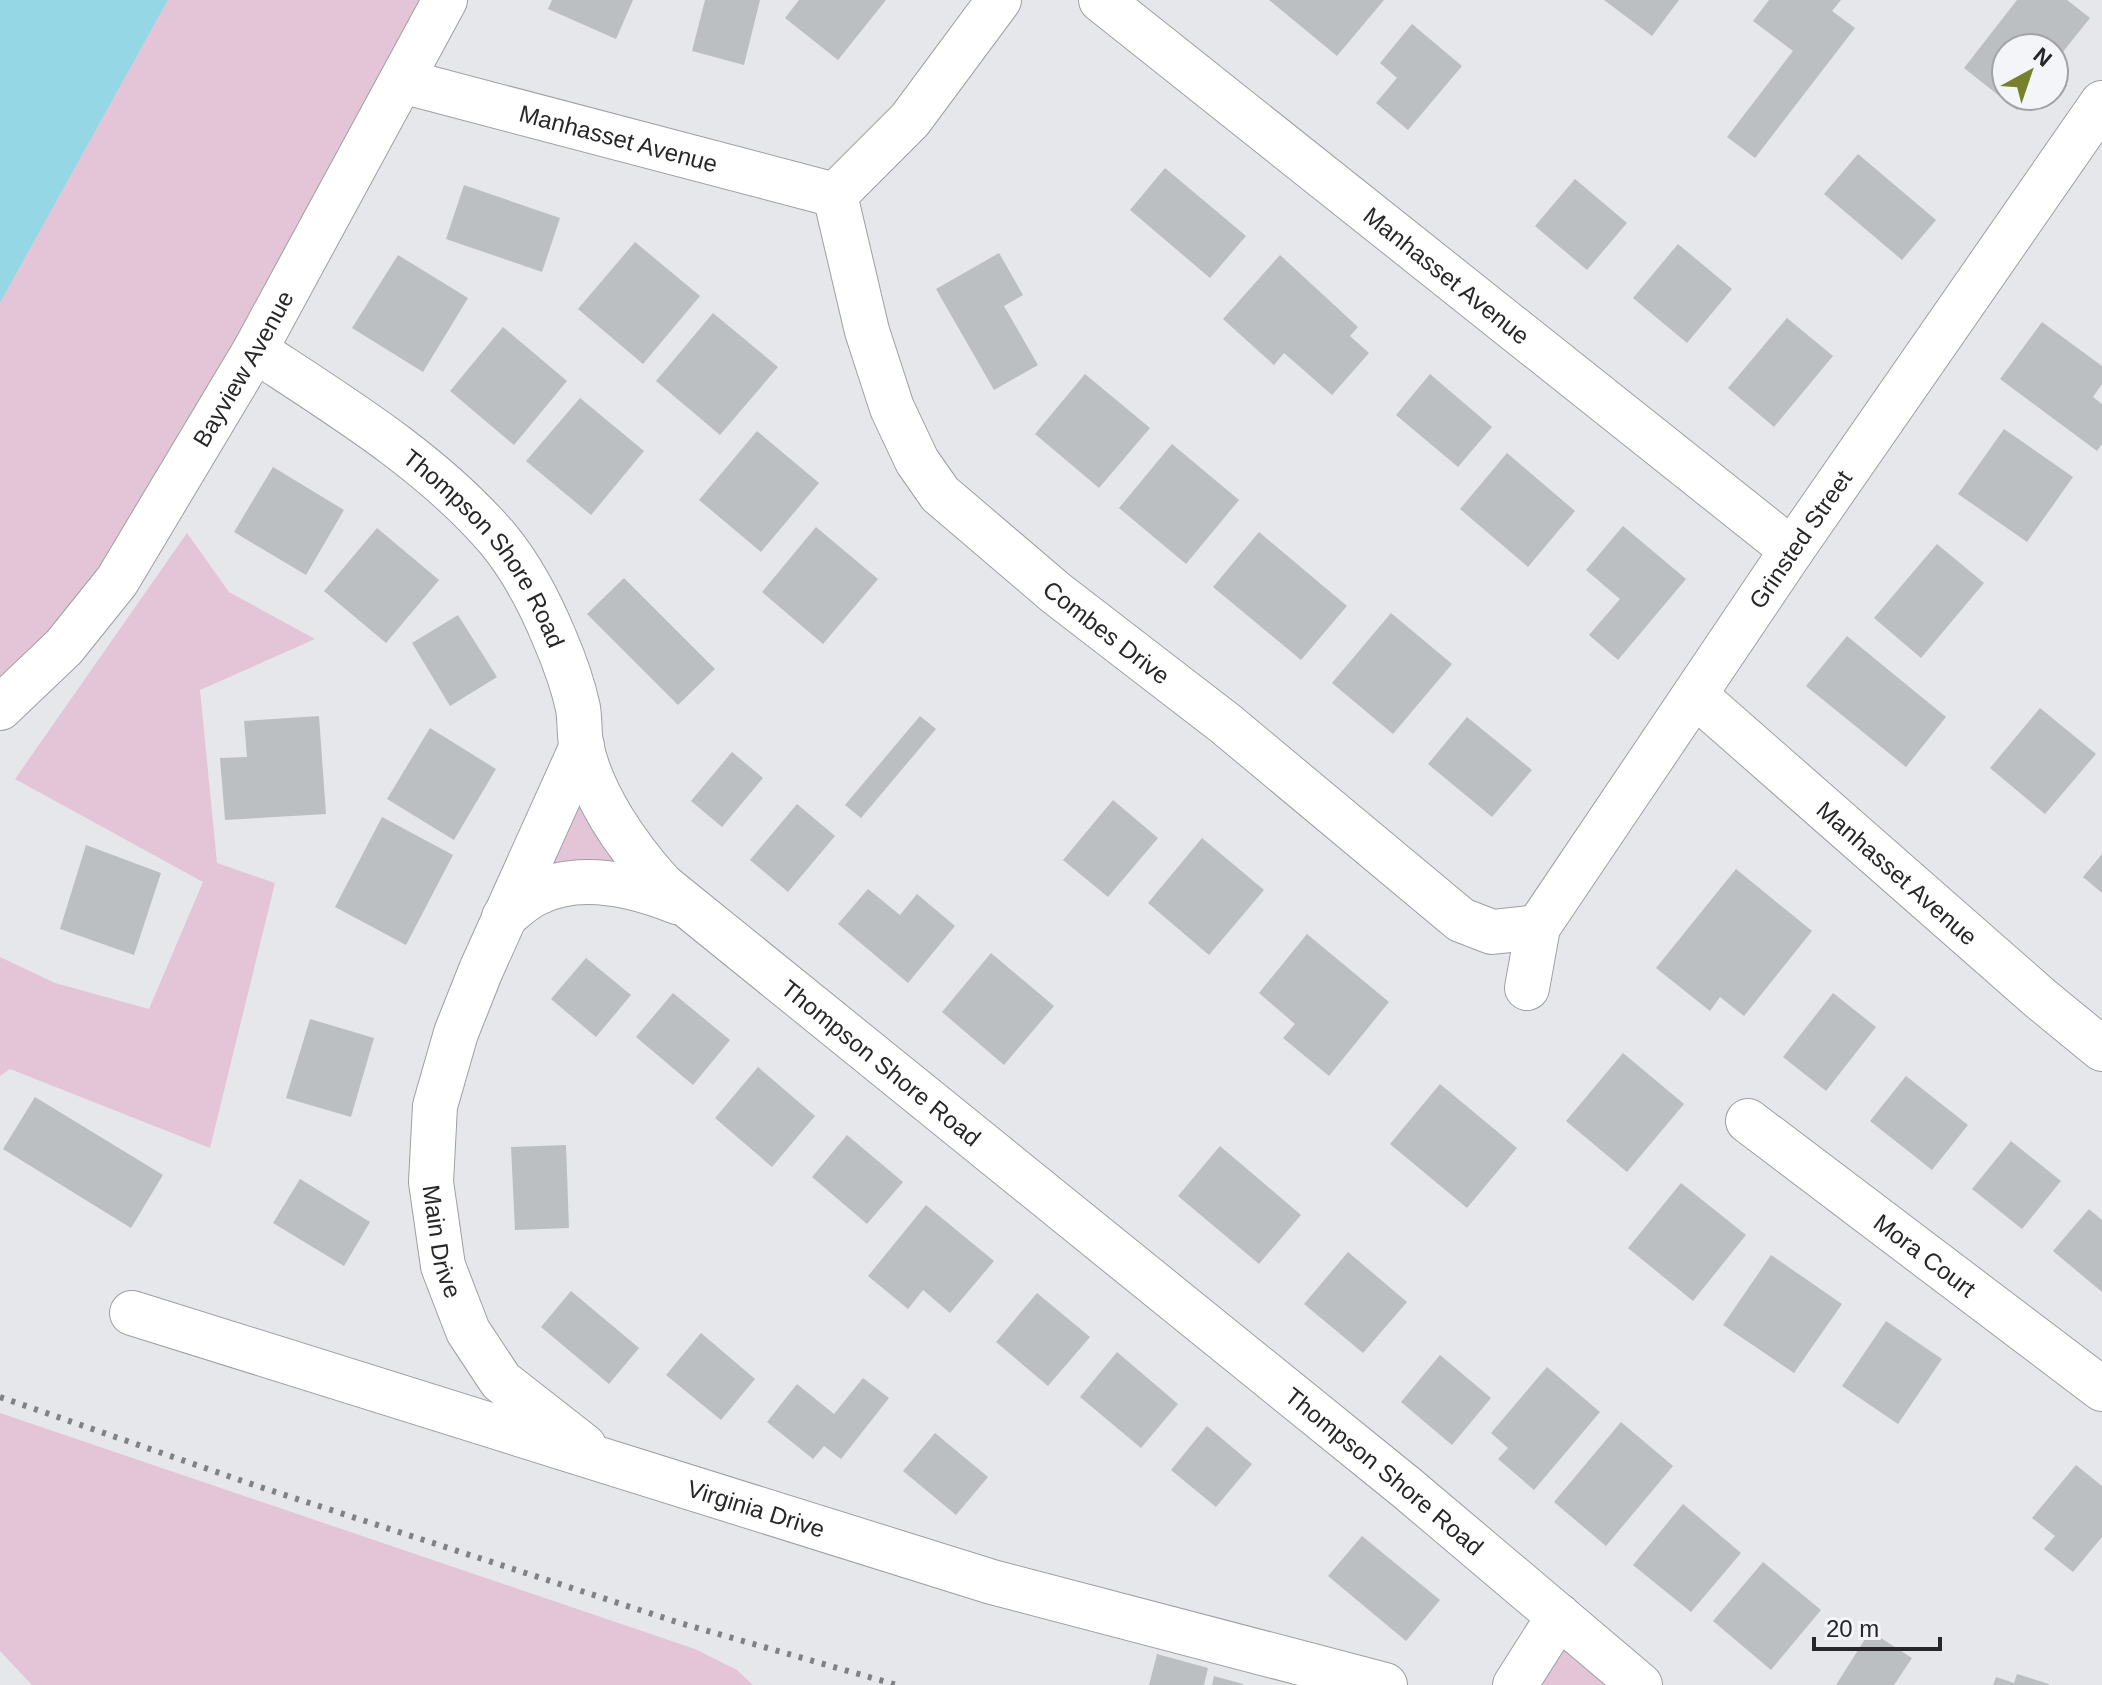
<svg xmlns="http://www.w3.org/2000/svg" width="2102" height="1685" viewBox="0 0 2102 1685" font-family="Helvetica,sans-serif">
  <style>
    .green { fill: #e4c4d7 }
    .water { fill: #95d7e5 }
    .building { fill: #bbbfc2 }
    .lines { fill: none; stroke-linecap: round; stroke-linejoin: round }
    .minor-casing { stroke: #9e9fa3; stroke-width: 46 }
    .minor { stroke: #fff; stroke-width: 44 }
    .rail { stroke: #818184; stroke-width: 6; stroke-dasharray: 4 8; stroke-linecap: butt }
    .labels { text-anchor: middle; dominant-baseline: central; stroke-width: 6; stroke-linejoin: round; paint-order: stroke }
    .street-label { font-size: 24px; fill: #272729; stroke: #f4f5f9 }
  </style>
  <rect width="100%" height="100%" fill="#e6e7eb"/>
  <!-- green -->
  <g class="green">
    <polygon points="168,0 445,0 255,350 0,708 0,303"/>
    <polygon points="187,533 229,592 315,639 200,690 217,863 275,883 210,1148 10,1069 0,1076 0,957 55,983 149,1009 203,882 15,779"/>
    <polygon points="582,746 642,863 538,892"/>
    <polygon points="0,1413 695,1649 737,1670 753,1685 32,1685 0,1651"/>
    <polygon points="1559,1616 1640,1685 1515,1685"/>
  </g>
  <!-- water -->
  <polygon class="water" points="0,0 168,0 0,303"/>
  <!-- building -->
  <g class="building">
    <polygon points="552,0 633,0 616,39 548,9"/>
    <polygon points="705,0 760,0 744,65 692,51"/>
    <polygon points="799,0 886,0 838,60 785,18"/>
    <polygon points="1269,0 1384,0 1337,56"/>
    <polygon points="1604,0 1679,0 1652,36"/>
    <polygon points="1769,0 1841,0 1832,11 1855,28 1755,158 1727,137 1793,51 1753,21"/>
    <polygon points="2017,0 2067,0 2090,18 2054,63 2054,48 2006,48 2006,96 2028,96 2017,110 1964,68"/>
    <polygon points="1412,24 1462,66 1408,130 1376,103 1397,78 1380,63"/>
    <polygon points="1858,154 1936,220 1902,260 1824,194"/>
    <polygon points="1165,168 1246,236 1210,278 1130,210"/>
    <polygon points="1575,179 1627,223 1587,270 1535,226"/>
    <polygon points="464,185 560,218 542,272 446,239"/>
    <polygon points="635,242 700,296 643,364 578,309"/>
    <polygon points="1678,244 1732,289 1687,343 1633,298"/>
    <polygon points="999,253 1023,295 1004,306 1038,365 994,390 936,289"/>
    <polygon points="398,255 468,298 423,372 352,328"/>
    <polygon points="1280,255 1358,327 1350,336 1369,353 1332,395 1284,353 1274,365 1223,319"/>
    <polygon points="713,313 778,367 720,435 656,381"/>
    <polygon points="1787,318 1833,356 1774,427 1728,388"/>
    <polygon points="2042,322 2102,366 2102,384 2093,397 2102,404 2102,444 2097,451 2000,379"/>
    <polygon points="503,327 567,381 514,445 450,391"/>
    <polygon points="1085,374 1150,428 1099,488 1035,434"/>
    <polygon points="1430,374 1492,427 1458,467 1396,415"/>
    <polygon points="580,398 644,451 591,515 526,461"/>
    <polygon points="2004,429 2073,477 2027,542 1958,494"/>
    <polygon points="757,431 819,483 761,552 699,500"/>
    <polygon points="1172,444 1239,500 1186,564 1119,508"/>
    <polygon points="1507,453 1575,511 1528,567 1460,509"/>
    <polygon points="273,467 344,510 306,575 234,532"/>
    <polygon points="1623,526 1686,579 1618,660 1589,635 1620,599 1586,570"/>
    <polygon points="816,527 878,579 823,644 762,592"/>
    <polygon points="377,528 439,580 386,643 324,591"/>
    <polygon points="1259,532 1347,606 1301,660 1213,587"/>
    <polygon points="1937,544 1984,583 1921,658 1874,618"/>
    <polygon points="624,578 715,669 678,705 587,614"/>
    <polygon points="1391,613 1452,664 1393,734 1332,683"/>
    <polygon points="458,615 497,677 450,706 412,643"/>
    <polygon points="1847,636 1946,717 1906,767 1806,686"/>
    <polygon points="2040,708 2096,754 2045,814 1990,768"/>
    <polygon points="319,716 326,814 225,820 220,758 247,757 244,721"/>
    <polygon points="920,716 936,729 861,818 845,805"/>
    <polygon points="1467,717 1532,770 1492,817 1428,764"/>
    <polygon points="430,728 496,769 454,840 387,799"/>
    <polygon points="732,752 763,778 722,827 691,801"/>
    <polygon points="1113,800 1158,838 1108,897 1063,860"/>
    <polygon points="797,804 835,836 788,892 750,860"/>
    <polygon points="382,817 453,855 406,945 335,907"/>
    <polygon points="1202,838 1264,890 1209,955 1148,903"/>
    <polygon points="86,845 161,873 134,955 60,929"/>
    <polygon points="2102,854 2102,893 2083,877"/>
    <polygon points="1736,869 1812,931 1744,1016 1720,997 1710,1011 1656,968"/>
    <polygon points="868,889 900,915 917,894 955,926 908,983 838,924"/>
    <polygon points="1307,934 1389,1002 1329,1076 1283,1038 1295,1024 1259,993"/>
    <polygon points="991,953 1054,1006 1004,1065 942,1012"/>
    <polygon points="586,958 631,995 596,1037 551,999"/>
    <polygon points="673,993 730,1040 693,1085 636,1037"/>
    <polygon points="1833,993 1876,1027 1826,1091 1783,1057"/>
    <polygon points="310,1019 374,1038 351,1117 286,1098"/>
    <polygon points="1623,1053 1684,1104 1627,1172 1566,1121"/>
    <polygon points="758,1067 815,1116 772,1167 715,1118"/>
    <polygon points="1906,1076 1968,1125 1932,1170 1870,1121"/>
    <polygon points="1440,1084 1517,1148 1467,1208 1390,1144"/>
    <polygon points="35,1097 163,1175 131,1228 3,1149"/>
    <polygon points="847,1135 903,1182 867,1224 812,1177"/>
    <polygon points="2011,1141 2061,1181 2022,1229 1972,1189"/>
    <polygon points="566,1145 569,1228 515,1230 511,1147"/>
    <polygon points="1220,1146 1301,1215 1259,1264 1178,1196"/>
    <polygon points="300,1179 370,1222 344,1266 273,1223"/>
    <polygon points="1681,1183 1746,1235 1693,1301 1628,1248"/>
    <polygon points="926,1205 994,1261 950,1313 923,1290 908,1309 868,1276"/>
    <polygon points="2089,1209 2102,1220 2102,1292 2053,1251"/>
    <polygon points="1348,1252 1407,1302 1363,1353 1304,1304"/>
    <polygon points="1771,1255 1842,1304 1794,1373 1723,1325"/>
    <polygon points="571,1291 639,1348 609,1384 541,1327"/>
    <polygon points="1037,1293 1090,1337 1048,1386 996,1342"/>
    <polygon points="1886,1321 1942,1359 1898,1424 1842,1386"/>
    <polygon points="701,1333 755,1379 721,1420 666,1375"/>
    <polygon points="1117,1352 1178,1404 1141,1448 1080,1397"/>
    <polygon points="1440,1355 1491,1398 1452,1445 1401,1402"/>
    <polygon points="1547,1367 1600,1412 1534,1490 1498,1459 1508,1448 1491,1433"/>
    <polygon points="863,1378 889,1398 841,1459 824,1446 813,1459 767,1422 797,1384 834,1414"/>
    <polygon points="1621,1422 1673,1466 1606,1546 1554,1502"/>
    <polygon points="1207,1426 1252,1464 1216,1507 1171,1470"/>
    <polygon points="935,1433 988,1477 956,1515 903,1471"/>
    <polygon points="2076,1465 2102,1486 2102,1537 2073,1572 2044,1549 2055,1536 2032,1518"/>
    <polygon points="1683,1504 1741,1553 1691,1612 1633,1565"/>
    <polygon points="1362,1536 1440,1600 1406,1641 1328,1576"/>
    <polygon points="1763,1562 1821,1610 1771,1670 1713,1621"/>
    <polygon points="1870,1631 1912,1658 1894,1685 1836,1685"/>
    <polygon points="1157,1654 1208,1668 1204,1685 1149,1685"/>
    <polygon points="2017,1674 2049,1684 2049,1685 1993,1685 1996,1677 2014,1683"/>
    <polygon points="1214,1676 1243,1684 1243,1685 1212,1685"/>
  </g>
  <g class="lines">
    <!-- minor casing -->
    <g class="minor-casing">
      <g id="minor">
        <path id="s1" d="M1101,0L1792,550"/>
        <path id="s2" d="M402,81L835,195"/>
        <path id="s3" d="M835,195L867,331L892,408L917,461L940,494L1056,593L1226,724L1461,920L1492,932L1538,927"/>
        <polyline points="835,195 910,120 999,0"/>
        <path id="s4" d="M255,350C340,406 431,461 498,539C522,568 541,605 555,639C564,660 573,685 578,708C580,720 579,732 581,744C591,795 628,847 662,885L1407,1488L1640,1685"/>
        <path id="s5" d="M1696,696L2041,999L2102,1049"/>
        <path id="s6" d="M0,708L64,647L117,581L255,350L445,0"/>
        <path id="s7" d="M582,746L481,970L456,1033L435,1106L431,1182L443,1266L468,1331L501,1381L584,1446"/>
        <path d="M504,917C514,909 523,900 535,894C579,871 634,885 677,902"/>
        <path id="s8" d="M1527,988L1538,927L1792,550L2102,103"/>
        <path id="s9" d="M1748,1121L2102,1389"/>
        <path id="s10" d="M132,1313L992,1582L1385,1685"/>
        <polyline points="1515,1685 1559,1616"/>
      </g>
    </g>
    <!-- minor -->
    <use href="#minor" class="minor"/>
    <!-- rail -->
    <polyline class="rail" points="0,1397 257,1486 680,1623 897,1685"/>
  </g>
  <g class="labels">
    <!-- street labels -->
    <g class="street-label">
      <text stroke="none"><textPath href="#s2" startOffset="224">Manhasset Avenue</textPath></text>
      <text stroke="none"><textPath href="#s1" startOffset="442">Manhasset Avenue</textPath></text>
      <text stroke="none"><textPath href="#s6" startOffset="420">Bayview Avenue</textPath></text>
      <text stroke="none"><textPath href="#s8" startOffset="530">Grinsted Street</textPath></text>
      <text stroke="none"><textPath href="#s4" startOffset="308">Thompson Shore Road</textPath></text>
      <text stroke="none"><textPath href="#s3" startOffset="536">Combes Drive</textPath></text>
      <text stroke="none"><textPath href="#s5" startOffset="268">Manhasset Avenue</textPath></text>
      <text stroke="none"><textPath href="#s4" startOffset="980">Thompson Shore Road</textPath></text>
      <text stroke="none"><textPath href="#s7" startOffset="526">Main Drive</textPath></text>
      <text stroke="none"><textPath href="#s9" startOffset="222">Mora Court</textPath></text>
      <text stroke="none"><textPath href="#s4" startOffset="1628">Thompson Shore Road</textPath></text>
      <text stroke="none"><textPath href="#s10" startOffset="654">Virginia Drive</textPath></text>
    </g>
  </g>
  <!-- north arrow -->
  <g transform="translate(2030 72) rotate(40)"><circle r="38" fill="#f4f5f9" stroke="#a2a3a6" stroke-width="2"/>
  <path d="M0-6L14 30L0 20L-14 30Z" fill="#77812d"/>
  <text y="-12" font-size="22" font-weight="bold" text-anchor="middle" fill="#272729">N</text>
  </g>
  <!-- scale -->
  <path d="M1814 1637v12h126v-12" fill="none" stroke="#272729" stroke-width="4"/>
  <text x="1826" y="1637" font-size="24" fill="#272729" stroke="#f4f5f9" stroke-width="6" paint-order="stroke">20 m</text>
</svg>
